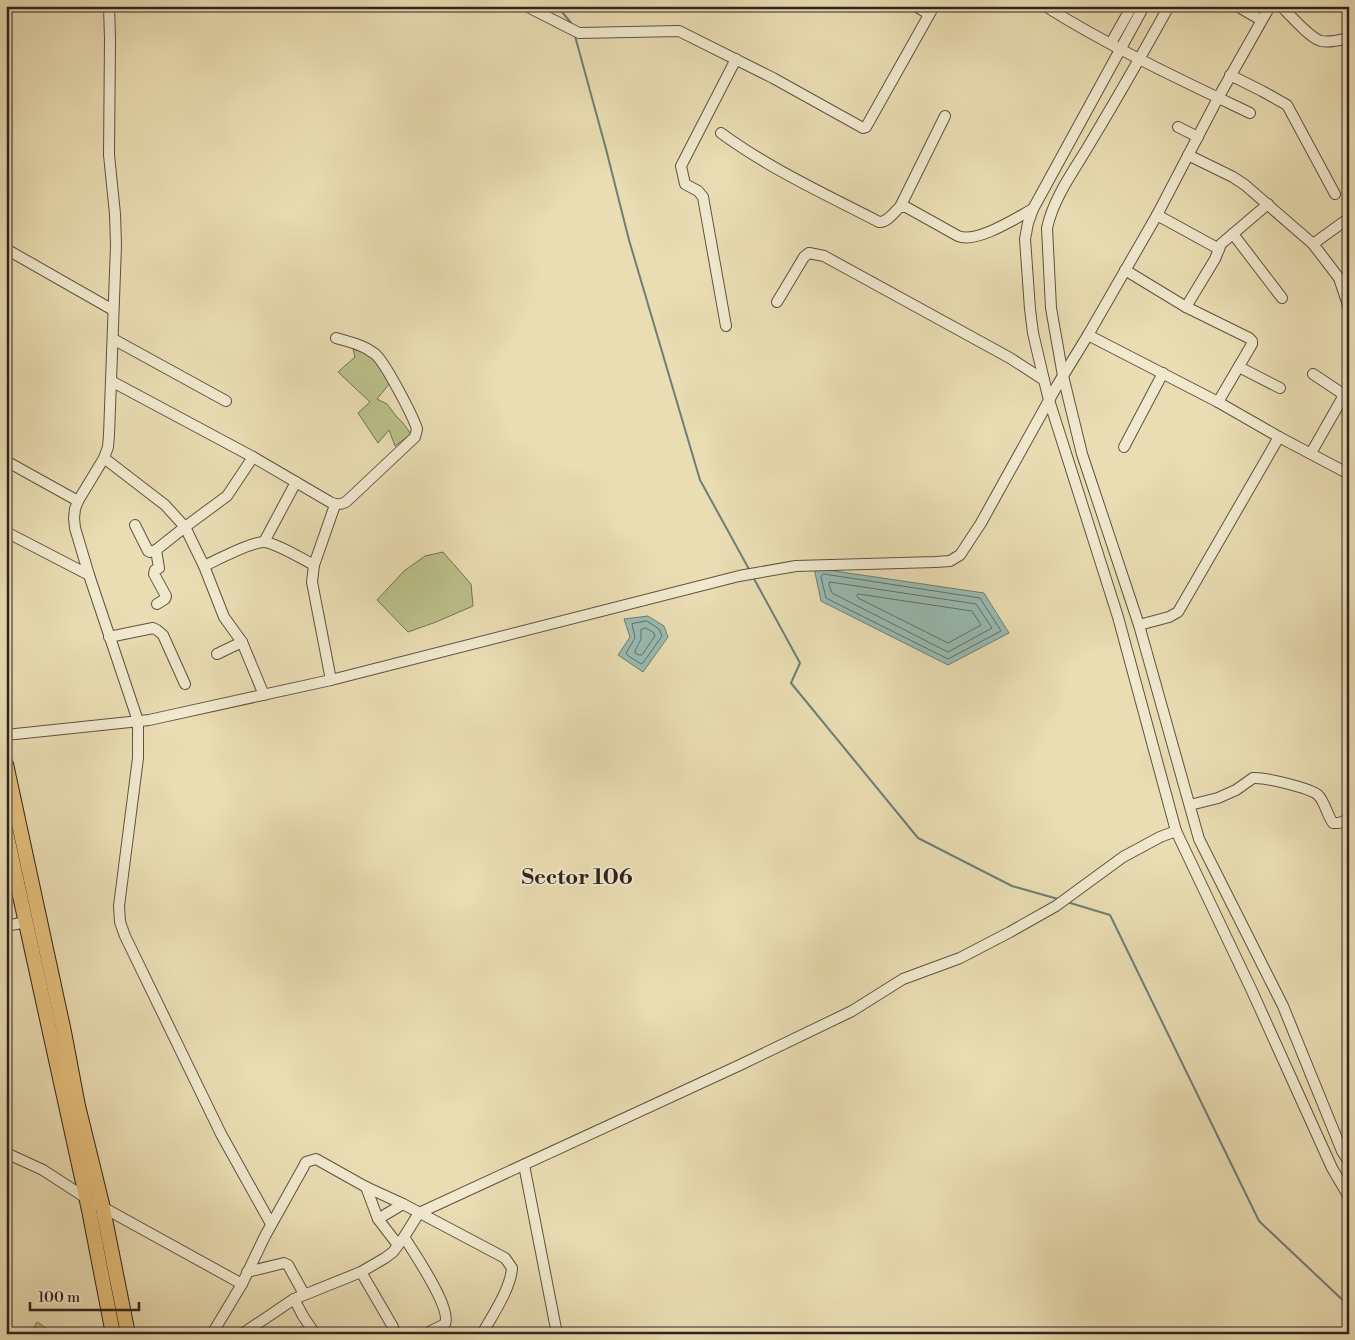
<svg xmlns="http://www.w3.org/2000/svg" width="1355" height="1340" viewBox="0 0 1355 1340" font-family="'Libre Bodoni',serif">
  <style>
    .green { fill: #bac08a; stroke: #747254 }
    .water { fill: #98bbb2; stroke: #6e7e77 }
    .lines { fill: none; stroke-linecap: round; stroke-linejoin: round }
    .shore { stroke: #646f68; stroke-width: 1 }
    .stream { stroke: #6e7e77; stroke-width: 2 }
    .minor-casing { stroke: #5e5243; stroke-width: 12 }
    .major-casing { stroke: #2f231e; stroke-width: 16 }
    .minor { stroke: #f1e9ce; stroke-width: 10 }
    .major { stroke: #e5be7a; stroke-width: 14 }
    .labels { text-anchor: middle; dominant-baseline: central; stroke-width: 4; stroke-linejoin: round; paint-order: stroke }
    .district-label { font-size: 22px; font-weight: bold; fill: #2f231e; stroke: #f1e9ce }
  </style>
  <rect width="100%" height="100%" fill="#eaddb3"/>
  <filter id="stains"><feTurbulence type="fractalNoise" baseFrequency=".004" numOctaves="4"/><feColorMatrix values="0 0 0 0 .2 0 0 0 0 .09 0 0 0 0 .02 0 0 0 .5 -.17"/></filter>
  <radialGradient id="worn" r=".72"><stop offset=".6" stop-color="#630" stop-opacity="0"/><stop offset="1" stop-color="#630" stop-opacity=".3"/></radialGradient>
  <!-- green -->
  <g class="green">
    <polygon points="353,349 369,353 383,368 390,383 377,399 387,404 396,416 403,423 411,434 395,446 389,430 378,443 358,413 370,402 338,372 355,357"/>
    <polygon points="443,552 471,584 473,606 436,622 408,632 377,600 404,571 425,556"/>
    <polygon points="37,1322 55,1334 31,1334"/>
  </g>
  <!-- water -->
  <g class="water">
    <polygon points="814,568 984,593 1009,633 948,665 821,601"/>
    <polygon points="648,616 664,626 668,637 643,672 618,655 630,637 624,619"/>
  </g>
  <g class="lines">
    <!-- shore -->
    <g class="shore">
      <polygon points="824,574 980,598 1001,631 948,659 826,598 821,577 822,575"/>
      <polygon points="830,582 976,604 992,628 948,652 832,593 829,585"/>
      <polygon points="858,594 972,611 981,625 948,643 858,598 857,596"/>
      <polygon points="647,621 659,629 662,636 643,663 641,664 627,655 626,653 635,638 632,624"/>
      <polygon points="646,628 654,633 655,636 642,655 639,655 635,653 635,651 641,639 641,630"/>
    </g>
    <!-- stream -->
    <g class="stream">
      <polyline points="554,6 562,12 572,24"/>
      <polyline points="575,36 606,149 629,240 700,480 750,571"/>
      <polyline points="753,577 800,663 791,683 918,838 1012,886 1058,899"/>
      <polyline points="1067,902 1110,915 1259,1221 1349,1306"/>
    </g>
    <!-- minor casing -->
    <g class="minor-casing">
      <g id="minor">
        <polyline points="109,6 110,39 109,155 115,214 116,245 109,435 108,447 104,458 78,501 75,509 74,518 75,528 89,575 138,721 138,758 119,906 120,922 125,936 221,1134 271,1224"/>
        <polyline points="526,6 579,33 679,31 773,78 863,128 866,127 934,6"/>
        <polyline points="915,6 929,14"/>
        <path d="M1045,6C1110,47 1181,80 1250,113"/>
        <polyline points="1144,6 1033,209 1028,223 1025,239 1030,309 1033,333 1044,380 1049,400 1118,617 1176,831 1252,991 1332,1168 1349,1197"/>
        <path d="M1169,6C1144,51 1119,95 1092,140C1076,168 1054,196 1047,228L1051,308L1063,376L1082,454L1139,625L1199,839L1283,1006L1342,1151L1349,1162"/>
        <polyline points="1237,6 1261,20"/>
        <path d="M1281,6C1290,15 1310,38 1321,41C1330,43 1340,40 1349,38"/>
        <polyline points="1111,43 1132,6"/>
        <polyline points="1230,75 1262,91 1287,105 1335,194"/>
        <polyline points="1178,127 1198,137"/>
        <path d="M721,133C770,169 825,194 879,222C887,223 894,212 900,207H906L958,236C976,244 1016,218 1033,209"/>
        <polyline points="1188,155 1233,177 1245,185 1313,244 1339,278 1349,308"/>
        <polyline points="900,207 945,116"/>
        <polyline points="1157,215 1219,249"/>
        <polyline points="1233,234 1282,298"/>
        <polyline points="1313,244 1349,218"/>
        <polyline points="6,249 113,310"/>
        <polyline points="1125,270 1186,307 1249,338 1252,341 1252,344 1218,402"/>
        <polyline points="777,302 804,257 809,253 824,256 1010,358 1044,380"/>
        <polyline points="1186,307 1215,259 1221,244 1268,204"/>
        <polyline points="726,326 703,197 698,191 685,184 681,166 736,59"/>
        <polyline points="1088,335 1218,402 1279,437 1349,474"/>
        <polyline points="113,339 226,401"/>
        <polyline points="1239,367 1280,388"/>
        <path d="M111,381L253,457L330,502C336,505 340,505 346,502L415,437L417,429C413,416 385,362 375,354C364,345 350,342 336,338"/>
        <polyline points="1124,447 1163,373"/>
        <polyline points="1311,453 1343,397 1340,392 1313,374"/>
        <polyline points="104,458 165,505 185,527 204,566 224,617 242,642 264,695"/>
        <polyline points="6,461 78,501"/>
        <polyline points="135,525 148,551 150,552 156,550 185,527 227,496 253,457"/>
        <polyline points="6,532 89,575"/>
        <polyline points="264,542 296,482"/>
        <polyline points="156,550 159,568 155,570 154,574 166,596 165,599 157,604"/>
        <path d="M204,566C217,560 253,541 265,542C278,544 302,559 314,565"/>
        <polyline points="1139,625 1169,617 1178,612 1279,437"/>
        <polyline points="109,637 153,628 157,630 163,635 185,684"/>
        <polyline points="217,654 242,642"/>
        <polyline points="331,680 312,582 314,565 335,505"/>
        <polyline points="6,735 149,720 331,680 739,576 796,566 935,562 950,561 960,555 981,523 1058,384 1088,335 1157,215 1218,98 1270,6"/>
        <path d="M1190,805L1218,798L1236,790L1253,778C1264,777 1310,788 1318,795C1325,802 1327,815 1333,823H1339L1349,819"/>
        <polyline points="6,926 26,922"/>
        <polyline points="6,1153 43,1170 86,1198 242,1284"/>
        <polyline points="524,1165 557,1334"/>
        <polyline points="366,1187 378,1219 398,1245"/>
        <polyline points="378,1219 403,1204"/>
        <path d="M404,1237C414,1253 452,1308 445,1324L431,1331L429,1334"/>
        <polyline points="247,1272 284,1263 288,1265 304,1294"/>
        <polyline points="361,1272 393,1327 392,1334"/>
        <polyline points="294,1299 303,1316 315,1334"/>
        <path d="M212,1334L242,1284L265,1236L304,1166L306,1162L316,1159L366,1187L403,1204L505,1258L512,1268C511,1288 492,1316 482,1334"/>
        <polyline points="242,1334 294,1299 361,1272 385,1258 393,1252 404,1237 419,1213 740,1065 852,1011 903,979 960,958 1010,932 1056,906 1123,857 1160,837 1176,831"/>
      </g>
    </g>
    <!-- major casing -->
    <g class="major-casing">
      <g id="major">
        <polyline points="6,764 64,1032 78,1106 102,1204 128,1334"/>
        <polyline points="6,832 89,1210 113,1334"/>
      </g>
    </g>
    <!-- minor -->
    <use href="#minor" class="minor"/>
    <!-- major -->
    <use href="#major" class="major"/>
  </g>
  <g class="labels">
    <!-- district labels -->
    <g class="district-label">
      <text x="577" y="877">Sector 106</text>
    </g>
  </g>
  <!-- margin -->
  <rect width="1355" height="1340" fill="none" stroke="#eaddb3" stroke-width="25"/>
  <rect x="8" y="8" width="1340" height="1325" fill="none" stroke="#2f231e" stroke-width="2.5"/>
  <rect x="12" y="12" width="1330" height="1315" fill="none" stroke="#2f231e"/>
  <!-- scale -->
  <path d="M30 1302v8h109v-8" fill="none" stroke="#2f231e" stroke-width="2.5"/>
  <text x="38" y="1302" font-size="15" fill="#2f231e" stroke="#f1e9ce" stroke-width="4" paint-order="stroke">100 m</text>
  <rect width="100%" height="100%" filter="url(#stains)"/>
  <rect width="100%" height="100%" fill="url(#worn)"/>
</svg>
